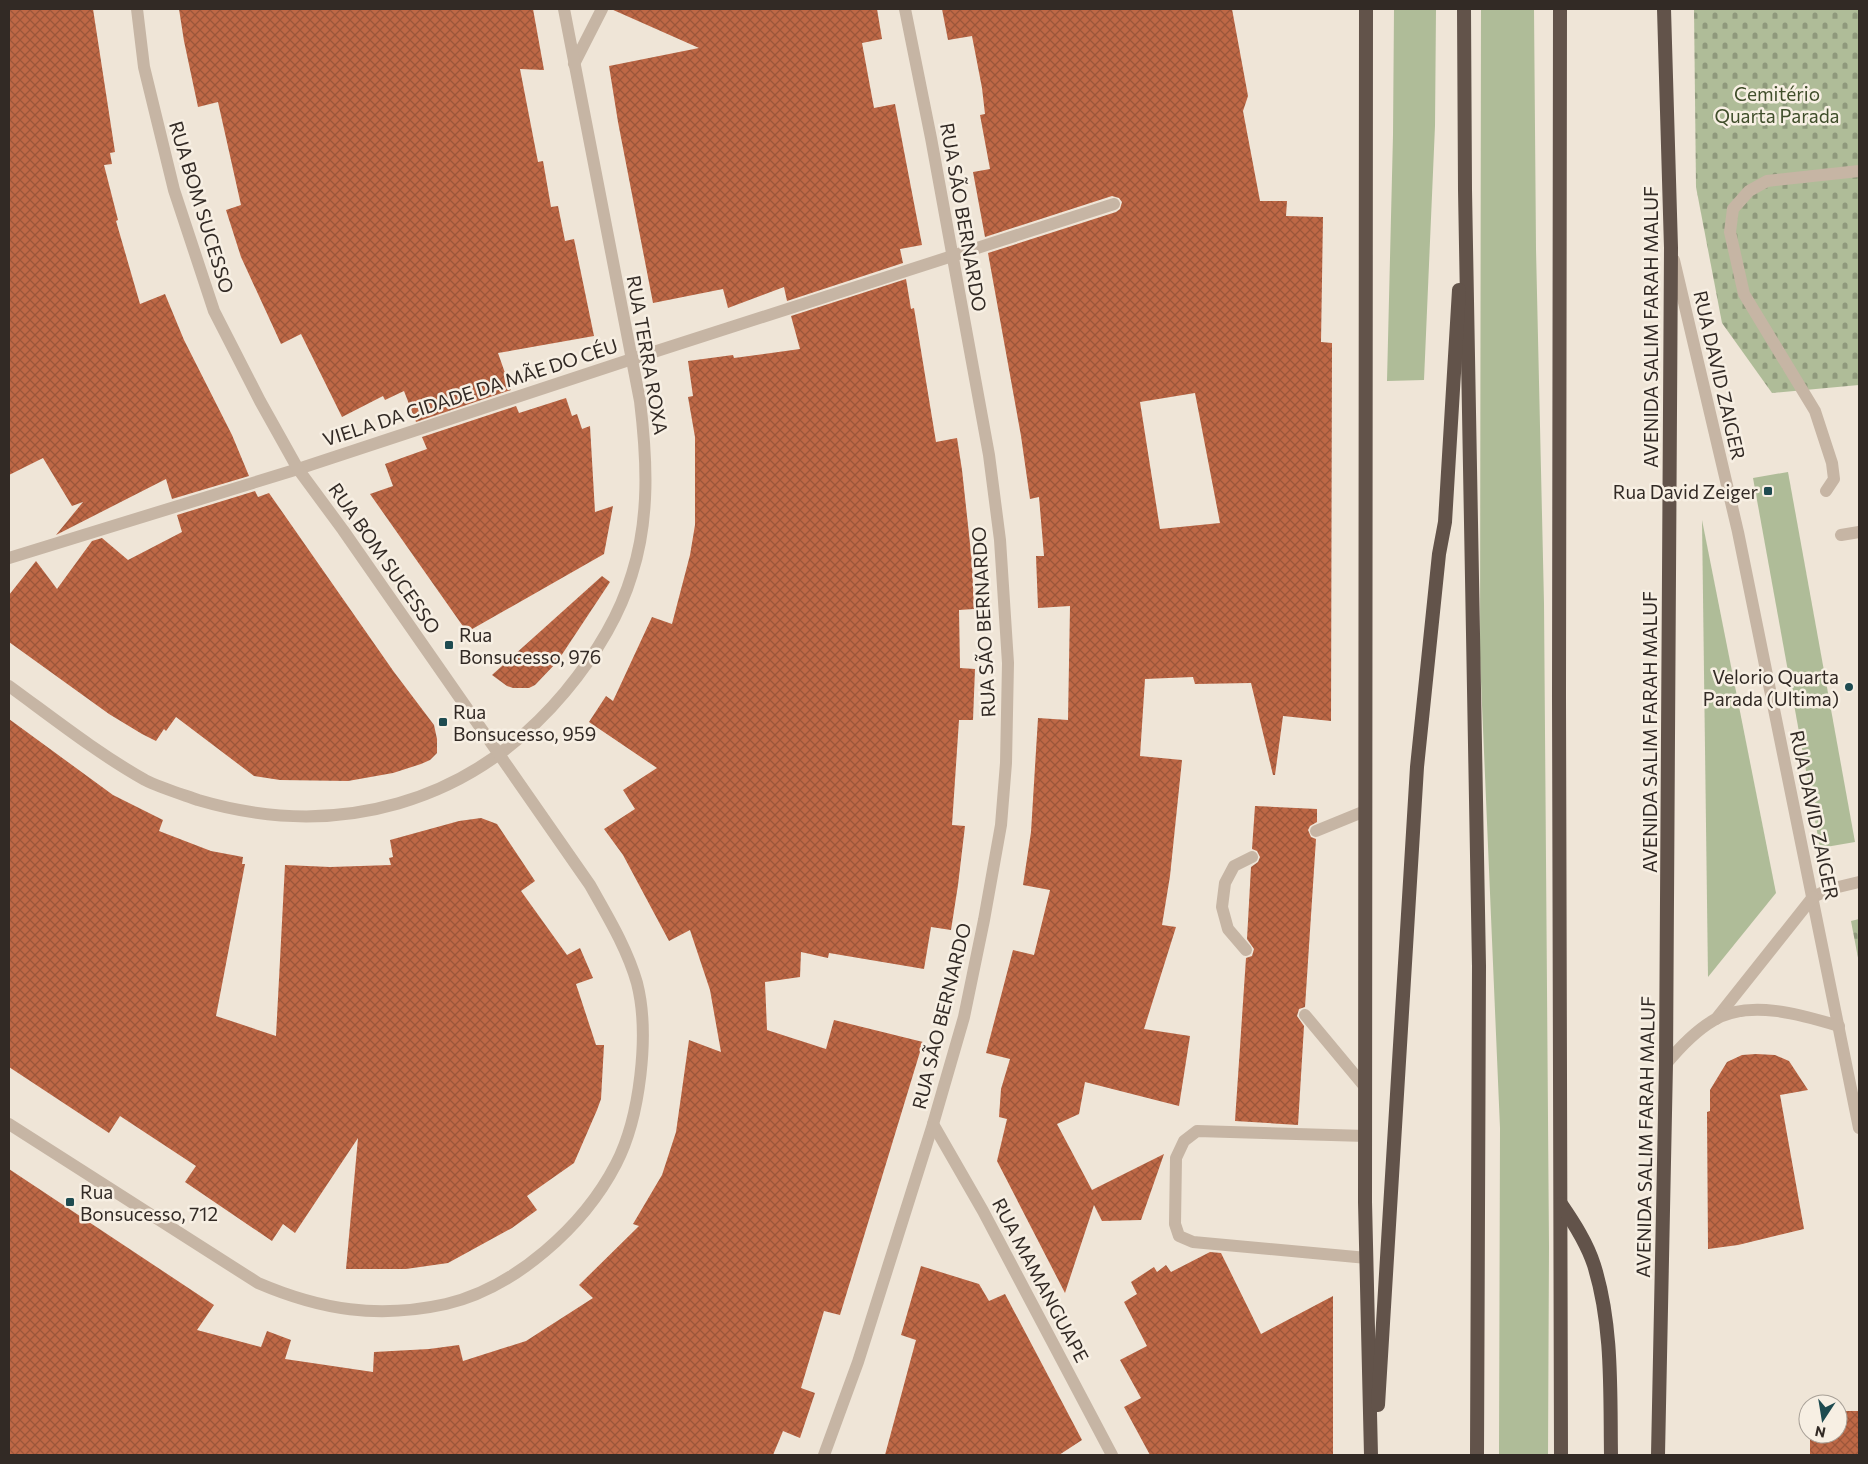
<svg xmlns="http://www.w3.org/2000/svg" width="1868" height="1464" viewBox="0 0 1868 1464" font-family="Commissioner,sans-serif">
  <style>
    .green { fill: #afbc98 }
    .cemetery { fill: url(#cemetery-stones) }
    .building { fill: url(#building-cross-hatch); fill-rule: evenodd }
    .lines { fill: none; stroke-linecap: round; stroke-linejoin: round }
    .service { stroke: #c6b5a4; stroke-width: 12 }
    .minor { stroke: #c6b5a4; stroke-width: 12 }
    .tertiary { stroke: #c6b5a4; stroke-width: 12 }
    .trunk { stroke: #62534a; stroke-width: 14 }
    .poi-dot { fill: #1e4b50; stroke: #f7efe3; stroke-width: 2 }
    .labels { text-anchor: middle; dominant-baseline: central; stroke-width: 5; stroke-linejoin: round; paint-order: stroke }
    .park-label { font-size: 19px; fill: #404e2b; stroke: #f7efe3 }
    .street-label { font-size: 19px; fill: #322a25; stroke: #f7efe3 }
    .poi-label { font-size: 19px; fill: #322a25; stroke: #f7efe3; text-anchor: start }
  </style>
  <defs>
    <pattern id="cemetery-stones" width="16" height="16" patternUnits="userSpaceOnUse" patternTransform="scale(1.25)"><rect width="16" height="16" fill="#afbc98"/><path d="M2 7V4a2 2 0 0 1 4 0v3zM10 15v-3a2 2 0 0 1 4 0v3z" fill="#8f997c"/></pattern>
    <pattern id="building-cross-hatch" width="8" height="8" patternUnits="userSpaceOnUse" patternTransform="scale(1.25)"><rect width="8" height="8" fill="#be6846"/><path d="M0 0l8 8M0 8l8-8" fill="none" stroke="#9b563a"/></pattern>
  </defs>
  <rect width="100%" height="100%" fill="#efe5d7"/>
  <!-- green -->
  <g class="green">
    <polygon points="1394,9 1436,9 1435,126 1424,380 1387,381 1393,135"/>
    <polygon points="1481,9 1534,9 1536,249 1544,603 1549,1247 1548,1455 1499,1455 1500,1128 1480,658"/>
    <polygon points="1788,472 1855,842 1820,848 1753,478"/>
    <polygon points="1702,520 1776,893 1708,977"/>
  </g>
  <!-- cemetery -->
  <g class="cemetery">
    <polygon points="1694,9 1859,9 1859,385 1772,393 1722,323 1696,187"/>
    <polygon points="1859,919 1859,963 1851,921"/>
  </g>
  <!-- building -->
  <g class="building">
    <polygon points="9,9 93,9 115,152 110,153 112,164 104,165 118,220 116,221 140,304 165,294 184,340 232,435 249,476 172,499 166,479 56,535 83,502 72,506 43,458 9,475"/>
    <polygon points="179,9 533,9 544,70 520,69 538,162 543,161 551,207 558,206 565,241 574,239 594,336 498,353 511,390 416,422 404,391 385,400 383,396 342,417 301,334 281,344 241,257 226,210 241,205 218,102 198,107 184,41"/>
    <polygon points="611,9 877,9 882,39 862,43 874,108 895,104 922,245 900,249 903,263 787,301 784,287 728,308 723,289 653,303 618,122 609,66 699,48"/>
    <path d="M942,9H1232L1248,96L1243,111L1260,201H1287L1286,216L1323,217L1321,342L1332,343L1331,721L1283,716L1275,775H1273L1251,683L1195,684L1193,677L1145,679L1140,756L1182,760L1170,876L1162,925L1176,927L1144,1029L1190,1036L1179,1106L1085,1082L1079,1114L1057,1124L1092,1190L1164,1154L1141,1220L1102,1221L1094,1205L1065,1293L997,1161L1007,1119L999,1117L1001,1089L1010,1059L986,1053L1013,950L1034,955L1050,890L1023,885L1031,832L1038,718L1068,720L1070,606L1038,608L1036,556H1044L1039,497L1030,499L1021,436L988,253L1116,212L1120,209L1122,202L1119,198L1112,196L985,237L973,172L990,169L980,115L985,114L982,88L972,36L948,40ZM1195,393L1220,523L1160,529L1140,402Z"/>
    <polygon points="906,279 911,309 914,308 936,442 957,438 962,470 972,562 974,609 959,610 960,668 975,669 973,720 959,720 952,825 965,826 958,885 951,930 931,927 924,969 829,953 828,958 801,952 800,977 765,982 767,1030 826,1049 834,1020 923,1042 840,1315 824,1311 801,1388 815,1393 800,1438 783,1431 773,1455 9,1455 9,1169 214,1305 197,1330 261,1347 267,1331 291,1340 285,1359 373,1372 374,1352 429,1349 459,1345 463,1361 526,1341 593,1298 579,1285 639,1226 633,1224 662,1175 676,1132 689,1040 721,1052 710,990 690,930 669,941 623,855 604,829 635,809 623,790 657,768 589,722 606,696 613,701 652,617 672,624 690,555 695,525 695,437 688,397 693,396 688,361 733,355 734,358 800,349 791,316"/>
    <polygon points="566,398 572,416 577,414 582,429 590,426 595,512 613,506 604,554 467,632 370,494 393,486 385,464 427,449 422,437 516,406 519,413"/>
    <polygon points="255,491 258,497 269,493 394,672 434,725 437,739 437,753 430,760 421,764 393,773 348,781 280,780 254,776 176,717 166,731 164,729 156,741 142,734 109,714 9,642 9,595 36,561 57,589 92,541 102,538 128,560 182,532 177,515"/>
    <polygon points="602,576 610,582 557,662 535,685 529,688 513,688 507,686 492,675"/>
    <polygon points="9,719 113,795 163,820 159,831 211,851 243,857 242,864 245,864 216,1016 276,1036 285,865 330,867 391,865 389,858 393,857 390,840 459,821 481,818 497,824 535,881 521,891 567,955 580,948 593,978 576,984 596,1045 604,1045 601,1099 597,1110 574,1163 527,1196 537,1210 512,1228 448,1263 406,1269 346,1269 358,1138 295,1233 283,1224 272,1241 185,1182 196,1166 120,1116 109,1133 9,1067"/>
    <polygon points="1255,806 1317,809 1317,822 1310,826 1308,830 1311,837 1316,839 1305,1007 1299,1009 1297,1016 1304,1026 1298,1125 1235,1121 1246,958 1252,956 1254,949 1247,939 1251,867 1258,862 1260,857 1257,851 1252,849"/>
    <polygon points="1756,1054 1775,1055 1789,1061 1808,1090 1780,1095 1804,1229 1738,1245 1708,1249 1707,1112 1710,1111 1710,1090 1727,1062 1742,1055"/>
    <polygon points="1210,1252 1221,1253 1261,1334 1333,1296 1333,1455 1150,1455 1124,1407 1141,1398 1120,1360 1147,1346 1124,1302 1137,1294 1131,1282 1154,1267 1157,1272 1166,1265 1171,1272"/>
    <polygon points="921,1266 979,1284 989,1301 1005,1294 1082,1440 1059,1455 885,1455 916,1340 901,1335"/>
    <polygon points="1838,1411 1859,1411 1859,1455 1810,1455 1810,1434 1838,1434"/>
  </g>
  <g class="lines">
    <!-- service -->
    <g class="service">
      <polyline points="1826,491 1834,479 1832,463 1815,411 1744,294 1730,232 1733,209 1749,191 1767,181 1859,171"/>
      <polyline points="1841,535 1859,532"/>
      <polyline points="1316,831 1365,811"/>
      <polyline points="1813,897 1830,889 1859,882"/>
      <polyline points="1246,950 1228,929 1222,907 1225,883 1234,866 1252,857"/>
      <polyline points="1305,1015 1365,1087"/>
      <polyline points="1366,1136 1197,1131 1184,1141 1176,1158 1175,1224 1179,1236 1193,1242 1367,1258"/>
    </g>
    <!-- minor -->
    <g class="minor">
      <polyline points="574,64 602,9"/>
      <polyline points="9,558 298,469 632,359 1114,204"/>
      <path d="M9,686C53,718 97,753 145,780C161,788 181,794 198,800C337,841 471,804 565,692C594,657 619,618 632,574C650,518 647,459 640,401L564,9"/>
      <path d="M9,1124L258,1283C321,1310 378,1319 446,1304C515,1288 584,1226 616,1164C640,1118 650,1034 637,983C627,948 608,917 590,885L343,530L298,469L260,401L214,311L174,190L144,67L137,9"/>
      <polyline points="933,1124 983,1211 1112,1455"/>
    </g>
    <!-- tertiary -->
    <g class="tertiary">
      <polyline points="1674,260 1738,532 1859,1128"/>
      <polyline points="1716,1019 1813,897"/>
      <path d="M1666,1064C1680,1047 1695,1031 1714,1020C1750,999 1802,1015 1839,1026"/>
      <polyline points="824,1455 858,1362 933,1124 964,1017 984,920 1001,825 1006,763 1008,663 1000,540 989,455 931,138 905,9"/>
    </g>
    <!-- trunk -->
    <g class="trunk">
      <polyline points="1366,9 1365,1202 1371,1455"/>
      <polyline points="1464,9 1465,190 1479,966 1477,1455"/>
      <polyline points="1560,9 1559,697 1561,1455"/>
      <path d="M1561,1204C1574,1223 1587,1243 1594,1265C1613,1326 1610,1392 1611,1455"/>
      <polyline points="1378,1405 1417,767 1439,554 1445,522 1459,290"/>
      <polyline points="1658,1455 1666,1064 1671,248 1664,9"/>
    </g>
  </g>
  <!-- markers -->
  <g class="poi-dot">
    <rect x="1763" y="486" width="10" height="10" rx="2.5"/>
    <rect x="444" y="640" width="10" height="10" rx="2.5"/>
    <circle cx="1849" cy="687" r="5"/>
    <rect x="438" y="717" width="10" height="10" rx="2.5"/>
    <rect x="65" y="1197" width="10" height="10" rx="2.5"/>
  </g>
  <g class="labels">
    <!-- park labels -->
    <g class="park-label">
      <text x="1777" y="93">Cemitério<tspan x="1777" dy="22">Quarta Parada</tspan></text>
    </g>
    <!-- street labels -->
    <g class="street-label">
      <text transform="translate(202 207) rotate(73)">RUA BOM SUCESSO</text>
      <text transform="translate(964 217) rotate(80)">RUA SÃO BERNARDO</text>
      <text transform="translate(1650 327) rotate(-90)">AVENIDA SALIM FARAH MALUF</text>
      <text transform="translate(648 355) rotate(80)">RUA TERRA ROXA</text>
      <text transform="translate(1720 375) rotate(77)">RUA DAVID ZAIGER</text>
      <text transform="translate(470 392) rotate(-18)">VIELA DA CIDADE DA MÃE DO CÉU</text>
      <text transform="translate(385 558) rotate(55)">RUA BOM SUCESSO</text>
      <text transform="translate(983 622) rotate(-93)">RUA SÃO BERNARDO</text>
      <text transform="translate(1649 732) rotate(-90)">AVENIDA SALIM FARAH MALUF</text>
      <text transform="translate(1815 815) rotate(78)">RUA DAVID ZAIGER</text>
      <text transform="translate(941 1016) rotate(-76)">RUA SÃO BERNARDO</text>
      <text transform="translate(1645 1137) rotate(-89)">AVENIDA SALIM FARAH MALUF</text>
      <text transform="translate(1041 1280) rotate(62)">RUA MAMANGUAPE</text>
    </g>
    <!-- poi labels -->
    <g class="poi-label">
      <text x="1758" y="491" text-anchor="end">Rua David Zeiger</text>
      <text x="459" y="634">Rua<tspan x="459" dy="22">Bonsucesso, 976</tspan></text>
      <text x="1839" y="676" text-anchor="end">Velorio Quarta<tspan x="1839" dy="22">Parada (Ultima)</tspan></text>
      <text x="453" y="711">Rua<tspan x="453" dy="22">Bonsucesso, 959</tspan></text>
      <text x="80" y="1191">Rua<tspan x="80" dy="22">Bonsucesso, 712</tspan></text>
    </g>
  </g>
  <!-- border -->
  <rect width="1868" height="1464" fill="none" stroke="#322a25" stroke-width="20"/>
  <!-- north arrow -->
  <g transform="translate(1823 1419) rotate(192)"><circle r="24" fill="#f7efe3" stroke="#a8a097"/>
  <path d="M0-4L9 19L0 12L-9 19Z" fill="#1e4b50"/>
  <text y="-8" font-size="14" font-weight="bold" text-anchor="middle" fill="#322a25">N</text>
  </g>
</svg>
